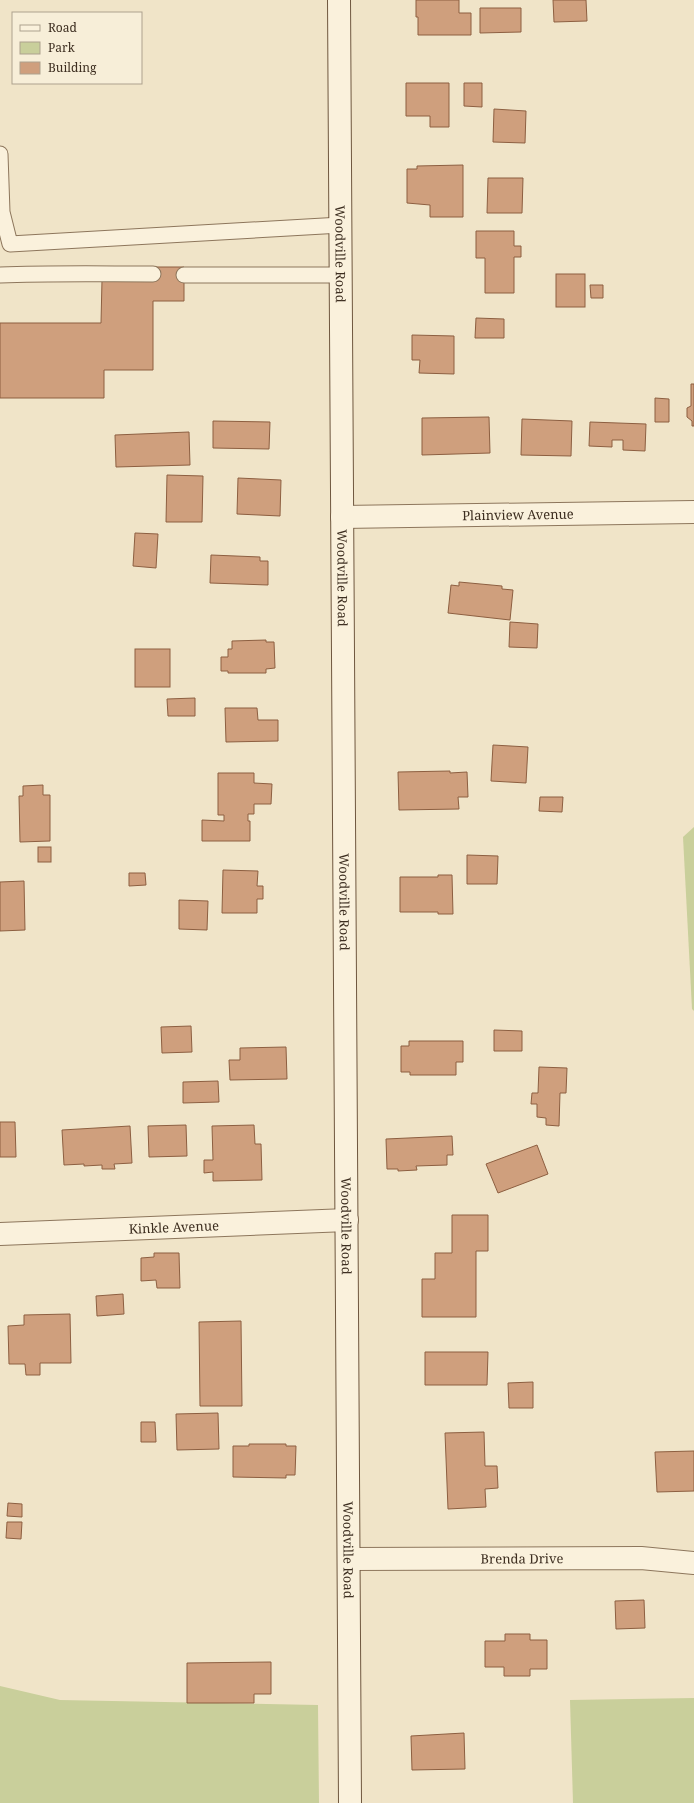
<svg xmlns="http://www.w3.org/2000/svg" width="694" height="1803" viewBox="0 0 694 1803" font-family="'Noto Serif',serif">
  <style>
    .green { fill: #c9cf9b }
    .building { fill: #cf9f7d; stroke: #8d5f41 }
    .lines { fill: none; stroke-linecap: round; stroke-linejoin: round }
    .lane-casing { stroke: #8d765c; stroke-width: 17 }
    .street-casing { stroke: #8d765c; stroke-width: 24 }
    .secondary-casing { stroke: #6f573f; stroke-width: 24 }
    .lane { stroke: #faf1dc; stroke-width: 15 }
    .street { stroke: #faf1dc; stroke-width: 22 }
    .secondary { stroke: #faf1dc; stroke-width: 22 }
    .labels { text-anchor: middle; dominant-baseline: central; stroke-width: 3; stroke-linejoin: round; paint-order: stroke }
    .street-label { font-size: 13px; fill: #3d2e20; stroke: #f7eed8 }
  </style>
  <rect width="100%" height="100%" fill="#f0e4c8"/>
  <!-- green -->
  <g class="green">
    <polygon points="694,827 694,1011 692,1009 683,837"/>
    <polygon points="0,1686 60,1700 318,1705 319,1803 0,1803"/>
    <polygon points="694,1698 694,1803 573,1803 570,1700"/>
  </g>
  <!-- building -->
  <g class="building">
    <polygon points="416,0 459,0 459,13 471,13 471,35 418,35 418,17 416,17"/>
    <polygon points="553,0 586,0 587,21 554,22"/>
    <polygon points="480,8 521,8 521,32 480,33"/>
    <polygon points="406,83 449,83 449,127 430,127 430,116 406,116"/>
    <polygon points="464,83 482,83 482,107 464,106"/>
    <polygon points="494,109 526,111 525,143 493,142"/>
    <polygon points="463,165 463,217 430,217 430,205 407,203 407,169 417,169 417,166"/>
    <polygon points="488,178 523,178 522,213 487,213"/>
    <polygon points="476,231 514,231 514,246 521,246 521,257 514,257 514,293 485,293 485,258 476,258"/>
    <polygon points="153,267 184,267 184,301 153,301 153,370 104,370 104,398 0,398 0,323 101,323 102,280"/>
    <rect x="556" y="274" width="29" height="33"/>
    <polygon points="590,285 603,285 603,298 591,298"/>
    <polygon points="476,318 504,319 504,338 475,338"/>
    <polygon points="412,335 454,336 454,374 419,373 420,360 412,360"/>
    <polygon points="691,384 694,384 694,426 692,426 692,421 687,417 687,408 691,406"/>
    <polygon points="655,398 669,399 669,422 655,422"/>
    <polygon points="489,417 490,453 422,455 422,418"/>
    <polygon points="522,419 572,421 571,456 521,455"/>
    <polygon points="213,421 270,422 269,449 213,448"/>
    <polygon points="590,422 646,424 645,451 623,450 623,440 612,440 612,447 589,446"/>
    <polygon points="189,432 190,465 116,467 115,435"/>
    <polygon points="167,475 203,476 202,522 166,522"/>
    <polygon points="238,478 281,480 280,516 237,514"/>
    <polygon points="135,533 158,534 156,568 133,566"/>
    <polygon points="211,555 260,557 260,561 268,561 268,585 210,583"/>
    <polygon points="459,582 502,586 502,589 513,590 510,620 448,613 451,585 459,586"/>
    <polygon points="510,622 538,624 537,648 509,647"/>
    <polygon points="266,640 266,642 274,642 275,668 266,669 266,673 228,673 228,671 221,671 221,657 228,657 228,649 232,649 232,641"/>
    <rect x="135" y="649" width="35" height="38"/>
    <polygon points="195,698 195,716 168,716 167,699"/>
    <polygon points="225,708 257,708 258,720 278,720 278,741 226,742"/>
    <polygon points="493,745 528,747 526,783 491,781"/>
    <polygon points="450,771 450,773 467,772 468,797 458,797 459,809 399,810 398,772"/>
    <polygon points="218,773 254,773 254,783 272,784 271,804 254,804 254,814 248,814 248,821 250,821 250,841 202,841 202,820 224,821 224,815 218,815"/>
    <polygon points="43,785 43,795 50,795 50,841 20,842 19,796 23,796 23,786"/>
    <polygon points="540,797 563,797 562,812 539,811"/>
    <rect x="38" y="847" width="13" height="15"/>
    <polygon points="467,855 498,856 497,884 467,884"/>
    <polygon points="223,870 258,871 257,886 263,886 263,899 257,899 257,913 222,913"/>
    <polygon points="129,873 145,873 146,885 129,886"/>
    <polygon points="438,875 452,875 453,914 438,914 438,912 400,912 400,877 438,877"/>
    <polygon points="24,881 25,930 0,931 0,882"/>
    <polygon points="179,900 208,901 207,930 179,929"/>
    <polygon points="191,1026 192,1052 162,1053 161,1027"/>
    <polygon points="494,1030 522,1031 522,1051 494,1051"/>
    <polygon points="409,1041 463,1041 463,1062 456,1062 456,1075 410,1075 410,1072 401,1072 401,1046 409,1046"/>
    <polygon points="286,1047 287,1079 230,1080 229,1060 240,1060 240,1048"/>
    <polygon points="539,1067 567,1068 566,1093 560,1093 559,1126 546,1125 546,1118 537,1117 537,1104 531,1104 532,1093 538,1093"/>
    <polygon points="218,1081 219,1102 183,1103 183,1082"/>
    <polygon points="0,1122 15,1122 16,1157 0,1157"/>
    <polygon points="186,1125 187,1156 149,1157 148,1126"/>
    <polygon points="254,1125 255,1144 261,1144 262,1180 213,1181 213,1172 204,1173 204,1160 213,1160 212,1126"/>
    <polygon points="130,1126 132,1163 114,1164 115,1169 102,1169 102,1165 84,1166 84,1164 64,1165 62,1130"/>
    <polygon points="452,1136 453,1155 447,1155 447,1165 416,1166 417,1170 398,1171 398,1169 387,1169 386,1139"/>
    <polygon points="537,1145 548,1174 498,1193 486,1164"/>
    <polygon points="452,1215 488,1215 488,1251 476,1251 476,1317 422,1317 422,1279 435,1279 435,1253 452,1253"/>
    <polygon points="154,1253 179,1253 180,1288 157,1288 156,1280 141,1281 141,1258 154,1257"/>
    <polygon points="123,1294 124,1314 97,1316 96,1296"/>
    <polygon points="70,1314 71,1363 40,1363 40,1375 26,1375 25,1364 9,1364 8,1326 24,1325 24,1315"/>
    <polygon points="241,1321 242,1406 200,1406 199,1322"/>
    <polygon points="425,1352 488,1352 487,1385 425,1385"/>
    <polygon points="533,1382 533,1408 509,1408 508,1383"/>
    <polygon points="218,1413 219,1449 177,1450 176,1414"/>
    <polygon points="141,1422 155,1422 156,1442 141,1442"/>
    <polygon points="484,1432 485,1466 497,1466 498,1488 485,1489 486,1507 448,1509 445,1433"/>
    <polygon points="249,1444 286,1444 286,1446 296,1446 295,1475 286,1475 286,1478 233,1477 233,1446 249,1446"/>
    <polygon points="694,1451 694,1491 657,1492 655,1452"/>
    <polygon points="8,1503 22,1504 22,1517 7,1516"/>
    <polygon points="7,1522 22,1522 21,1539 6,1538"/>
    <polygon points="644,1600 645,1628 616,1629 615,1601"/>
    <polygon points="505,1634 530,1634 530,1640 547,1640 547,1669 530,1669 530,1676 504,1676 504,1667 485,1667 485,1641 505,1641"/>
    <polygon points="271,1662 271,1694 254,1694 254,1703 187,1703 187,1663"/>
    <polygon points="464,1733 465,1769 412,1770 411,1736"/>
  </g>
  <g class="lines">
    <!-- lane casing -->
    <g class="lane-casing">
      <g id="lane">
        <polyline points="0,154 2,212 10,244 341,225"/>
        <path d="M0,275C51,273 102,274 153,274"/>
        <polyline points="184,275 341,275"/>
      </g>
    </g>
    <!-- street casing -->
    <g class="street-casing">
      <g id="street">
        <path id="s1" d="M342,517L694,512"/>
        <path id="s2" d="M0,1234L347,1220"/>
        <path id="s3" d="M349,1559L641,1558L694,1563"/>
      </g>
    </g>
    <!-- secondary casing -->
    <g class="secondary-casing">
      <g id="secondary">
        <path id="s4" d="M339,0L350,1803"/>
      </g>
    </g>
    <!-- lane -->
    <use href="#lane" class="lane"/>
    <!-- street -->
    <use href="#street" class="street"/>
    <!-- secondary -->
    <use href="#secondary" class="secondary"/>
  </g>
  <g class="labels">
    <!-- street labels -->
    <g class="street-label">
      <text stroke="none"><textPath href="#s4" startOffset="254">Woodville Road</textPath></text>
      <text stroke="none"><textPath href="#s1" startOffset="176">Plainview Avenue</textPath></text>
      <text stroke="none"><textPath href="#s4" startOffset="578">Woodville Road</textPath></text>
      <text stroke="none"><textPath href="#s4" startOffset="902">Woodville Road</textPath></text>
      <text stroke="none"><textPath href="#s4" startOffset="1226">Woodville Road</textPath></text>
      <text stroke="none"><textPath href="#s2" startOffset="174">Kinkle Avenue</textPath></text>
      <text stroke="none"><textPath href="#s4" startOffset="1550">Woodville Road</textPath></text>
      <text stroke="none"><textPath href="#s3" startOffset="173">Brenda Drive</textPath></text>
    </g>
  </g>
  <!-- legend -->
  <rect x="12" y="12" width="130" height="72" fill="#f7eed8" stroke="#ada18e"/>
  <rect x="20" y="25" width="20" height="6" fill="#faf1dc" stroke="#ada18e"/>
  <text x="48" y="32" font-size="12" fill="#3d2e20">Road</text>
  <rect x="20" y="42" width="20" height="12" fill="#c9cf9b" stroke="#ada18e"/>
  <text x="48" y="52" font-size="12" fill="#3d2e20">Park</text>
  <rect x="20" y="62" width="20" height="12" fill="#cf9f7d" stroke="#ada18e"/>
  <text x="48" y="72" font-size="12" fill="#3d2e20">Building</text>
</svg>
